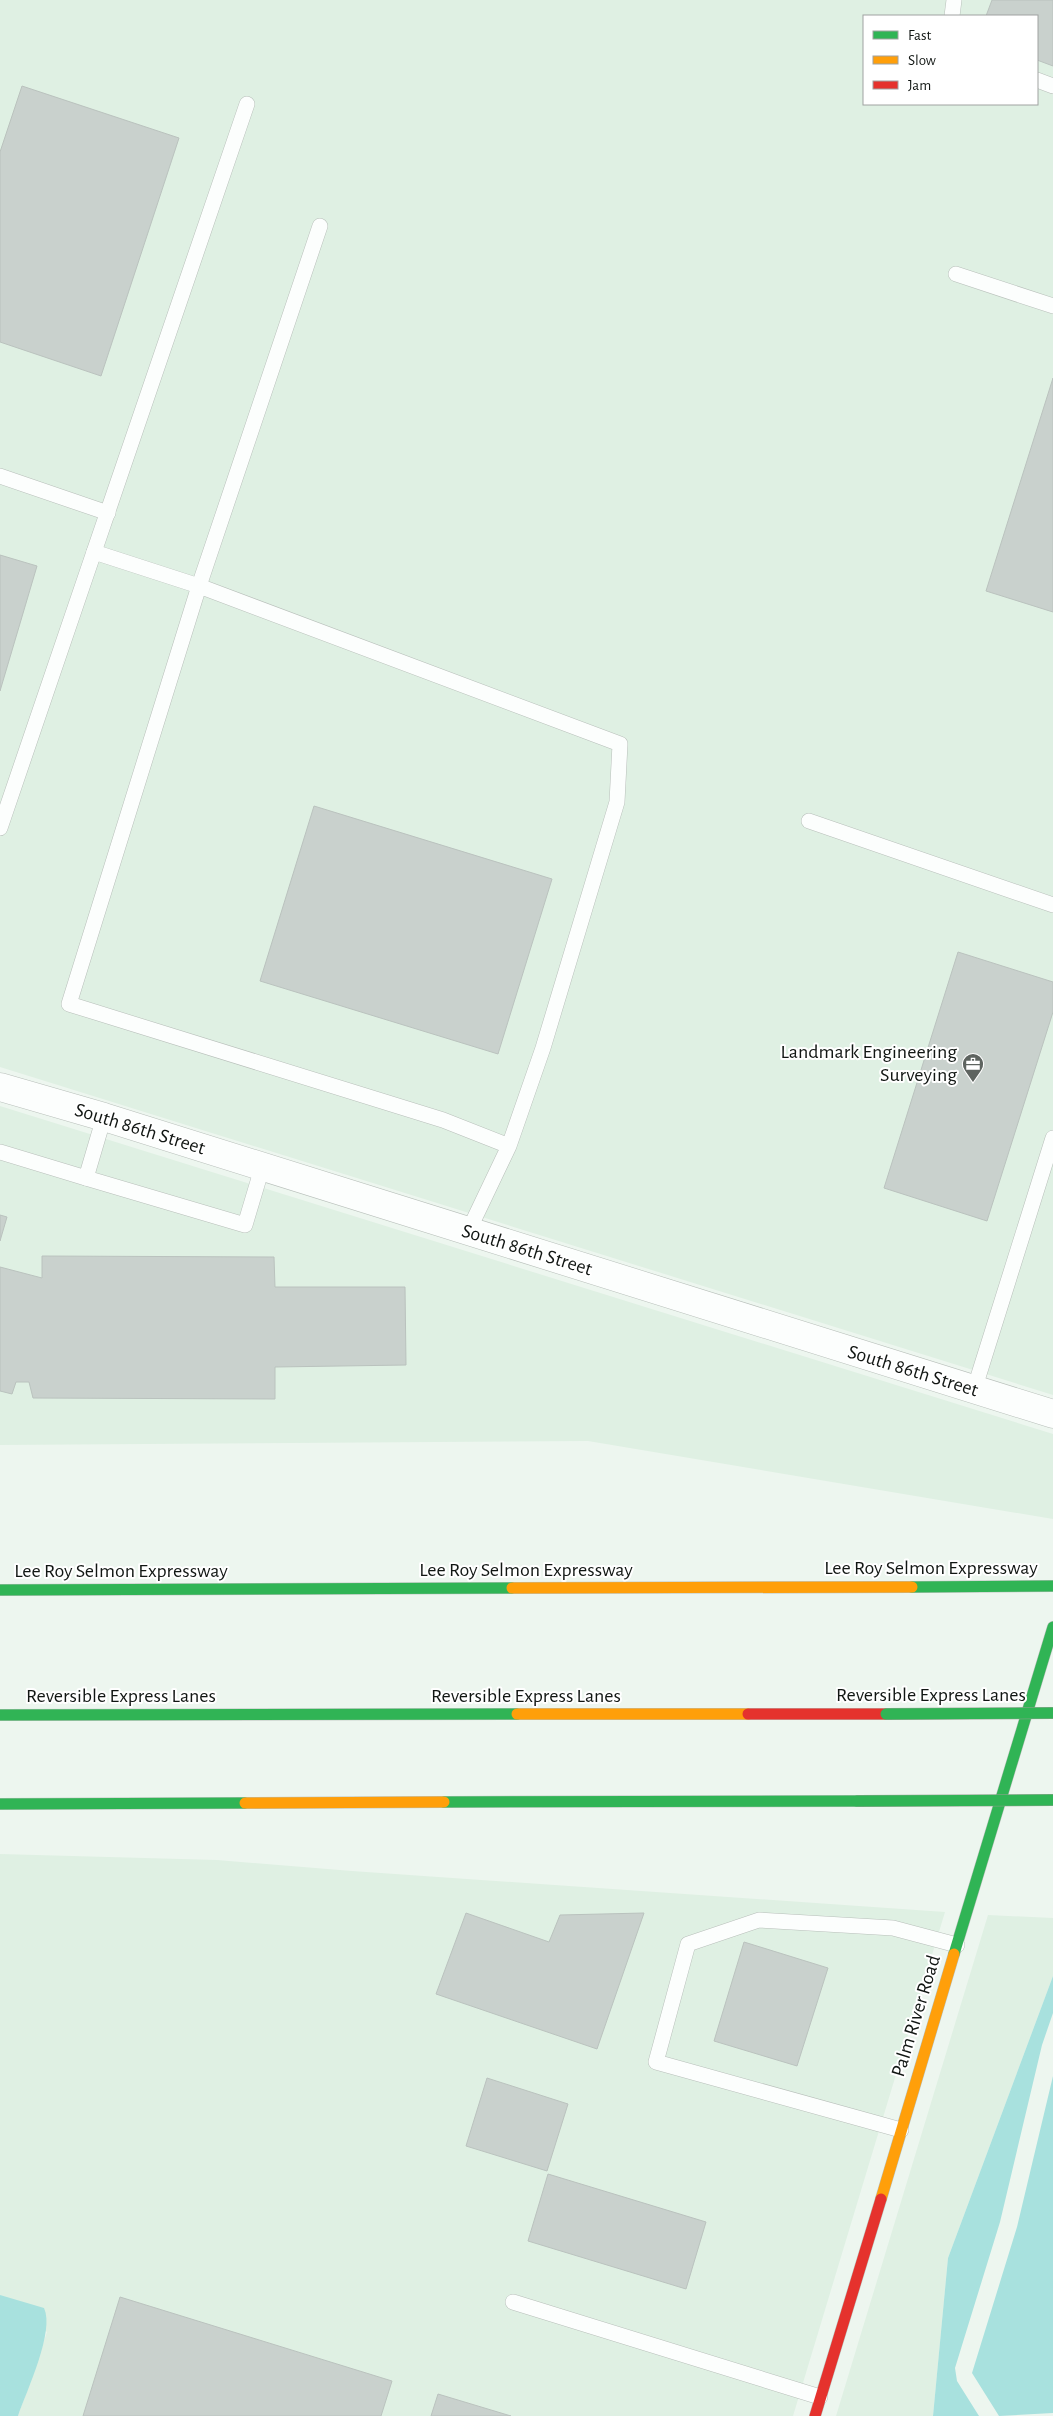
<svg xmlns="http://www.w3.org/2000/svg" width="1053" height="2416" viewBox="0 0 1053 2416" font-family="'Alegreya Sans',sans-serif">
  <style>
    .built { fill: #dff0e3; fill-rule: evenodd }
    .water { fill: #a8e1de }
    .building { fill: #c9d1cd; stroke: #bac2be }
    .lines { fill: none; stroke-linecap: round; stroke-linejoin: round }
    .lane-casing { stroke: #b8bfba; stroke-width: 16 }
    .street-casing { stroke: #b8bfba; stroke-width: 29 }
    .fast-casing { stroke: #b8bfba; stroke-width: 12 }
    .slow-casing { stroke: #b8bfba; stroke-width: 12 }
    .jam-casing { stroke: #b8bfba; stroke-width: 12 }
    .lane { stroke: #fcfefd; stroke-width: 15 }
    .street { stroke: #fcfefd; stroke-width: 28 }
    .fast { stroke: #30b455; stroke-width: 11 }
    .slow { stroke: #ff9f0a; stroke-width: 11 }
    .jam { stroke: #e5322d; stroke-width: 11 }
    .fast-bridge-casing { stroke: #95a092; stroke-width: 12; stroke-linecap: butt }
    .fast-bridge { stroke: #30b455; stroke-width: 11 }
    .labels { text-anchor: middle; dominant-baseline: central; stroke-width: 4; stroke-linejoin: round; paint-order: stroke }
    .poi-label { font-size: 20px; fill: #111613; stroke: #fff; text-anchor: end }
    .street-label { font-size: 20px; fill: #111613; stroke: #fff }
  </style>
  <rect width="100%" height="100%" fill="#edf6ef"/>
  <!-- built -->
  <g class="built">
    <path d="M0,0H1053V1395L0,1067ZM864,16H1037V104H864Z"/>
    <polygon points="0,1106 1053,1434 1053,1519 588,1441 0,1445"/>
    <polygon points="0,1854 217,1860 352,1871 945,1912 793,2416 18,2416 47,2332 0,2295"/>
    <polygon points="988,1915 1053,1918 1053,1976 948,2258 933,2416 836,2416"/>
  </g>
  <!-- water -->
  <g class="water">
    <polygon points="1053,1976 1053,2013 1042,2045 1000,2222 955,2368 957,2381 979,2416 933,2416 948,2258"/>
    <polygon points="1053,2076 1053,2413 999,2416 972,2373 1017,2227"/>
    <path d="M0,2295L44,2308C55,2331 27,2390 18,2416H0Z"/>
  </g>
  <!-- building -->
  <g class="building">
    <polygon points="992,0 1053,0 1053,66 1037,60 1037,16 986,16"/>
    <polygon points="22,86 179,138 101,376 0,342 0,152"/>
    <polygon points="1053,378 1053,612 986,591"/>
    <polygon points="0,555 37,566 0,691"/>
    <polygon points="314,806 552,879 498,1054 260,981"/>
    <polygon points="958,952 1053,982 1053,1012 987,1221 884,1188"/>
    <polygon points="0,1215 7,1217 0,1241"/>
    <polygon points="42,1256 274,1257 275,1287 405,1287 406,1365 275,1367 275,1399 33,1398 29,1382 16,1382 12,1394 0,1391 0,1267 42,1278"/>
    <polygon points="466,1913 549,1942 560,1915 644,1913 597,2049 436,1994"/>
    <polygon points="744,1942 828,1968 797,2066 714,2041"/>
    <polygon points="487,2078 568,2104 547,2171 466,2146"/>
    <polygon points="548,2174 706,2222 686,2289 528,2241"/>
    <polygon points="120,2297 392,2381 381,2416 83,2416"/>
    <polygon points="438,2394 511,2416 431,2416"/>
  </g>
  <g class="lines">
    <!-- lane casing -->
    <g class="lane-casing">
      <g id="lane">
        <polyline points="952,16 954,0"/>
        <polyline points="1037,80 1053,86"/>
        <polyline points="956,274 1053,306"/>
        <polyline points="0,476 108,513"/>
        <polyline points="94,552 247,104"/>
        <polyline points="809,821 1053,905"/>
        <polyline points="0,828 94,552 199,586 320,226"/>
        <polyline points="0,1152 86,1178 104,1117"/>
        <polyline points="86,1178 245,1225 262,1168"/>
        <polyline points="468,1232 509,1146 443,1120 69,1004 199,586 620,744 617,802 543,1048 509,1146"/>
        <polyline points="974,1390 1053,1138"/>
        <polyline points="901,2130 656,2062 688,1944 759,1920 893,1928 957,1945"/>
        <polyline points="513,2302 820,2397"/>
      </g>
    </g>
    <!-- street casing -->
    <g class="street-casing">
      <polyline id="street" points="0,1087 104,1117 1053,1414"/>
    </g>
    <!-- fast casing -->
    <g class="fast-casing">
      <g id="fast">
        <polyline points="912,1587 1053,1586"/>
        <polyline points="0,1590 512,1588"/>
        <polyline points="0,1715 517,1714"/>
        <polyline points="444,1802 857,1801"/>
        <polyline points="0,1804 245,1803"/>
        <polyline points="954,1954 1053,1627"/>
      </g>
    </g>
    <!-- slow casing -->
    <g class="slow-casing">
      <g id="slow">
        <polyline points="512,1588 912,1587"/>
        <polyline points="517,1714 748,1714"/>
        <polyline points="245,1803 444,1802"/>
        <polyline points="881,2199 954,1954"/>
      </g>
    </g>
    <!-- jam casing -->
    <g class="jam-casing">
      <g id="jam">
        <polyline points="748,1714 886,1714"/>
        <polyline points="815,2416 881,2199"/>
      </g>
    </g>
    <!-- lane -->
    <use href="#lane" class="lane"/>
    <!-- street -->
    <use href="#street" class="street"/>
    <!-- fast -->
    <use href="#fast" class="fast"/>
    <!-- slow -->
    <use href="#slow" class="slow"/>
    <!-- jam -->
    <use href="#jam" class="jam"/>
    <!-- fast-bridge casing -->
    <g class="fast-bridge-casing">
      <g id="fast-bridge">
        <polyline points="886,1714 1053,1713"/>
        <polyline points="857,1801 1053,1800"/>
      </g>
    </g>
    <!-- fast-bridge -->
    <use href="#fast-bridge" class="fast-bridge"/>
  </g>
  <!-- icons -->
  <defs>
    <g id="office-pin" transform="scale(1.125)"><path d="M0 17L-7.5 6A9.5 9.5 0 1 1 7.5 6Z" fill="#5e6460" stroke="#fff"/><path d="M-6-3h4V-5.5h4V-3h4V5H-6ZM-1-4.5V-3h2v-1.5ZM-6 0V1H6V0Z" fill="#fff"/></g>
  </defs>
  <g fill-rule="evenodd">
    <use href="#office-pin" x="973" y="1064"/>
  </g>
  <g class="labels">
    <!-- poi labels -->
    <g class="poi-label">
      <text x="957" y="1052">Landmark Engineering<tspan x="957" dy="23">Surveying</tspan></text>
    </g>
    <!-- street labels -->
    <g class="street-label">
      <text transform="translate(140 1129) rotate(17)">South 86th Street</text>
      <text transform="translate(527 1250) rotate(17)">South 86th Street</text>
      <text transform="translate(913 1371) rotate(17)">South 86th Street</text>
      <text x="931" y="1568">Lee Roy Selmon Expressway</text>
      <text x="526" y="1570">Lee Roy Selmon Expressway</text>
      <text x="121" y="1571">Lee Roy Selmon Expressway</text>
      <text x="931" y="1695">Reversible Express Lanes</text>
      <text x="121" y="1696">Reversible Express Lanes</text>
      <text x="526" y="1696">Reversible Express Lanes</text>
      <text transform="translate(916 2016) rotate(-73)">Palm River Road</text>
    </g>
  </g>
  <!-- legend -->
  <rect x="863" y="15" width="175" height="90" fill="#ffffff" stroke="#a0a2a1"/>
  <rect x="873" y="31" width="25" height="8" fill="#30b455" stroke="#a0a2a1"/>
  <text x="908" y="40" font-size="15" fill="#111613">Fast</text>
  <rect x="873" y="56" width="25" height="8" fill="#ff9f0a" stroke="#a0a2a1"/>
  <text x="908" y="65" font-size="15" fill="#111613">Slow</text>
  <rect x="873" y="81" width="25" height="8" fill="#e5322d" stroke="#a0a2a1"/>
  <text x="908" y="90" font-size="15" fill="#111613">Jam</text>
</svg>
